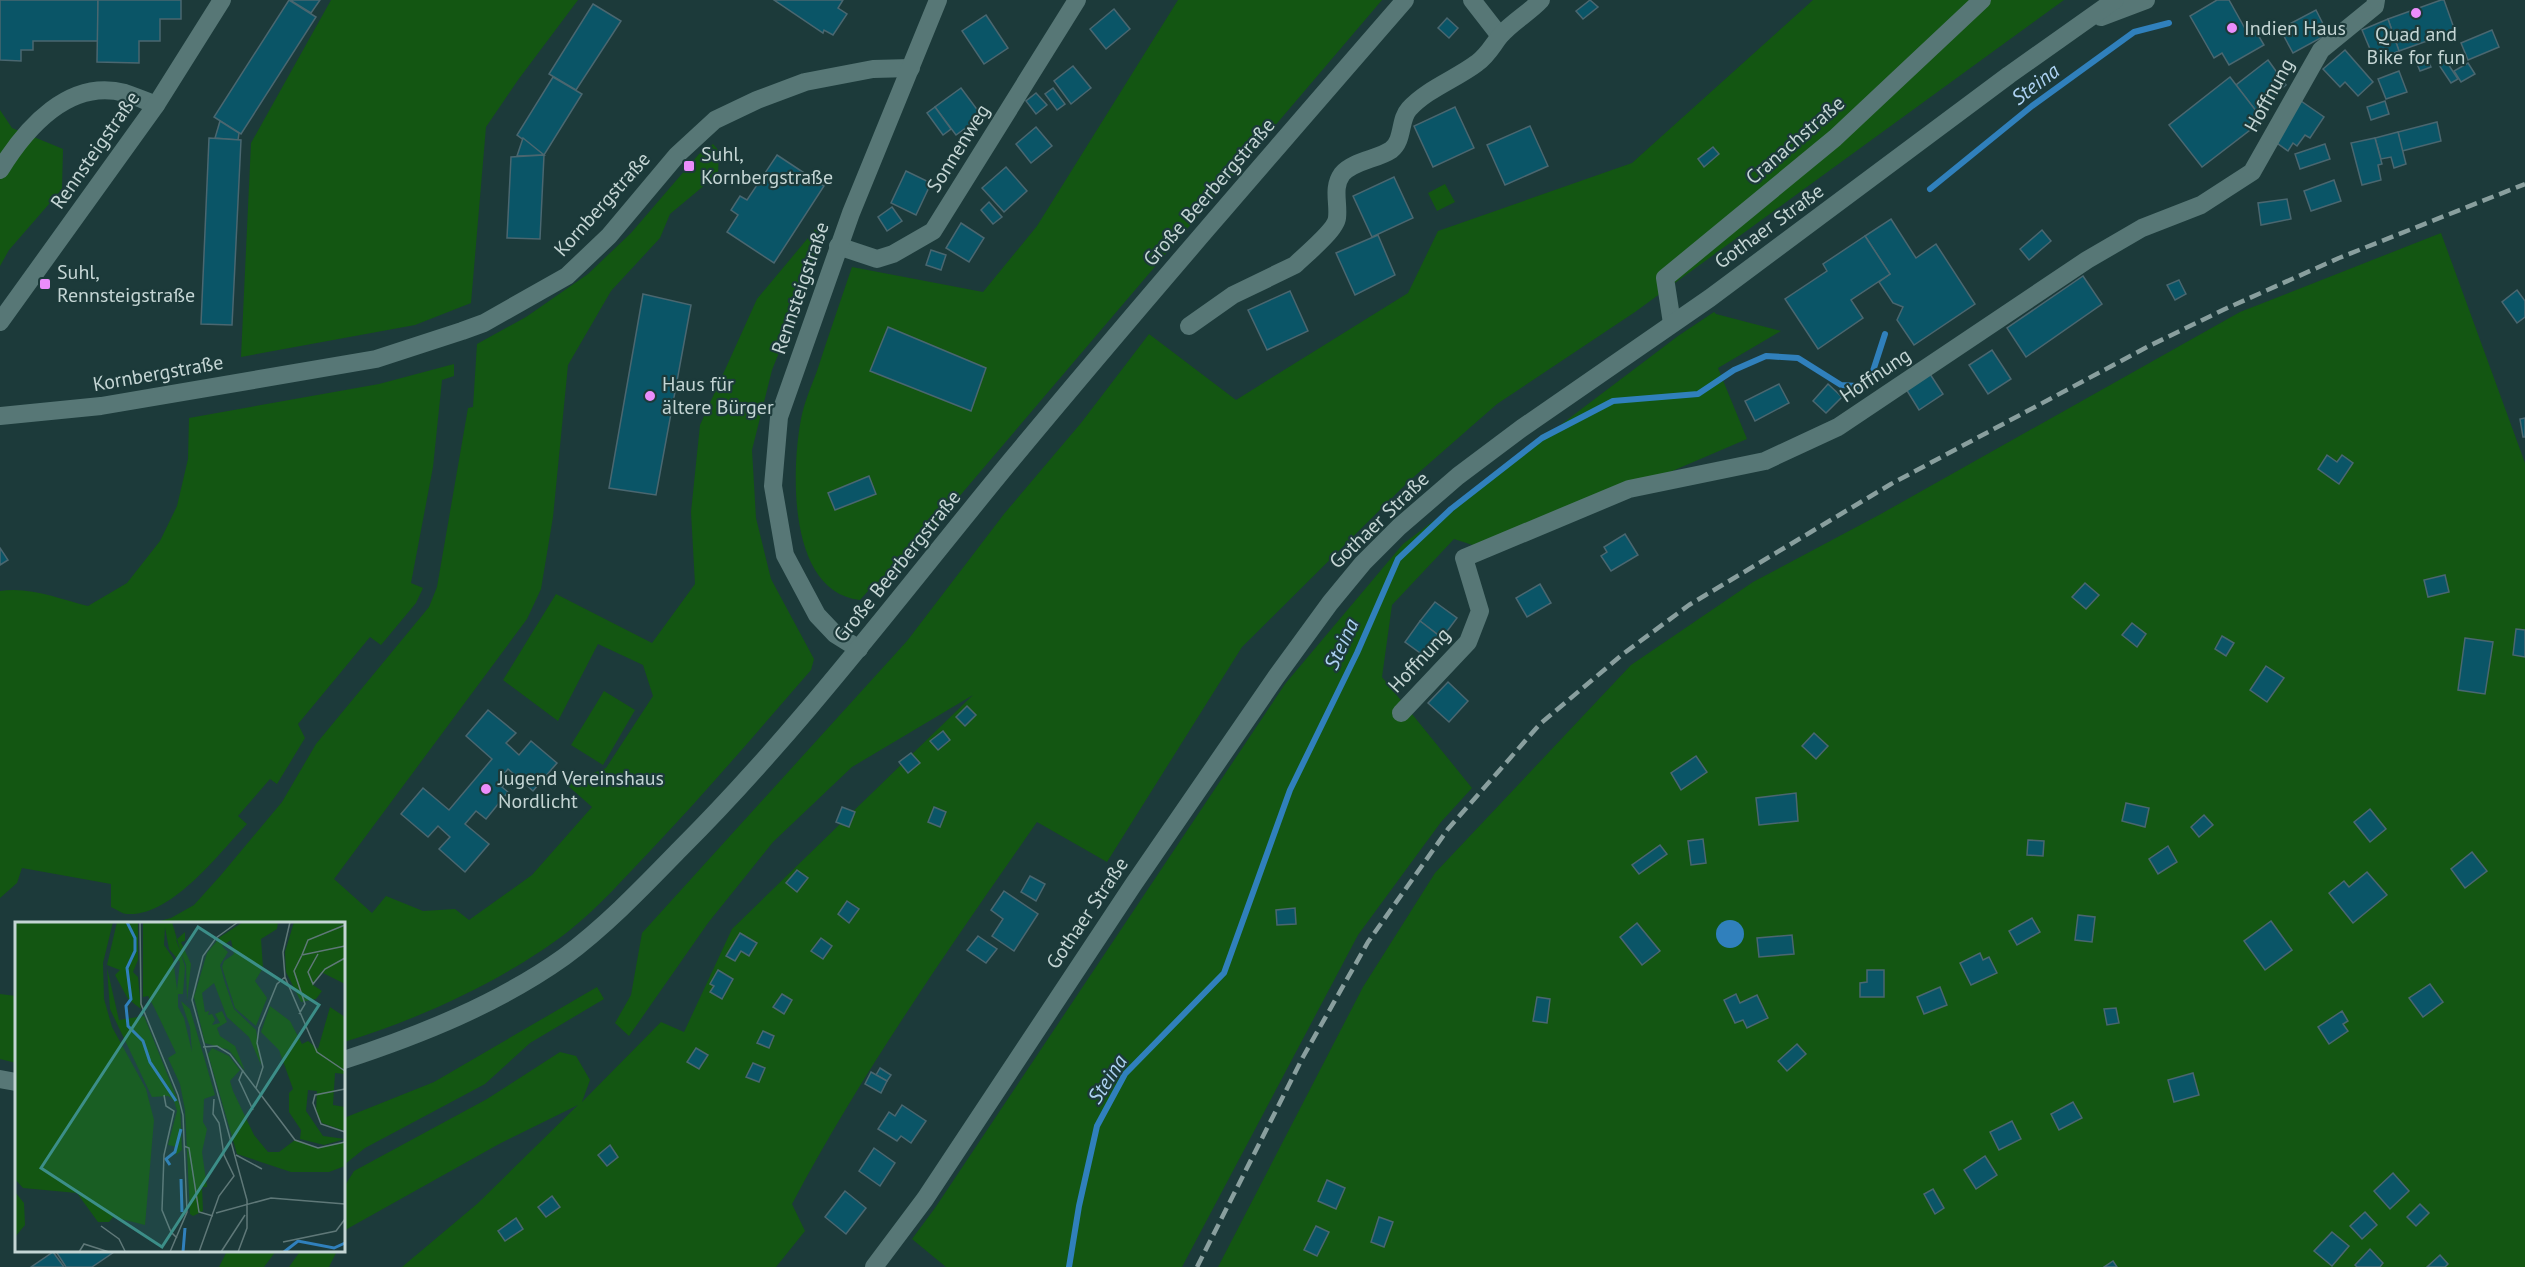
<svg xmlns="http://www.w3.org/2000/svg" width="2525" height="1267" viewBox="0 0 2525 1267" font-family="'PT Sans',sans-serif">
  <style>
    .green { fill: #135612 }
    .water { fill: #3080bc }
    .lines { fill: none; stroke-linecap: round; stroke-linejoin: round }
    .stream { stroke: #3080bc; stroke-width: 6 }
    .building { fill: #0a5567; stroke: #4a6770; stroke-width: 1.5 }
    .street { stroke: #577776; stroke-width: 18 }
    .secondary { stroke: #577776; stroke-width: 18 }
    .rail { stroke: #899f9e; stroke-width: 4.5; stroke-dasharray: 12 6; stroke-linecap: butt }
    .poi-dot { fill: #eb8dfb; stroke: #1c3a3a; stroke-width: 2 }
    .labels { text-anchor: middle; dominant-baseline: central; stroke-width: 4.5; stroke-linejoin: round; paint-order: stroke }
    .poi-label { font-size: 20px; fill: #c4d5d4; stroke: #1c3a3a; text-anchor: start }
    .street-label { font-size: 20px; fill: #c4d5d4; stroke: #1c3a3a }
    .water-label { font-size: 21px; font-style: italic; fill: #add2f2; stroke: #1c3a3a }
    .inset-river { fill: none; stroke: #3080bc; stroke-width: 3 }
    .inset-road { fill: none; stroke: #5f7878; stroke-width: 1.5 }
    .view { fill: #3c8e88; fill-opacity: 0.15; stroke: #3c8e88; stroke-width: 3 }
    .inset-edge { fill: none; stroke: #c4d5d4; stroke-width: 3 }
  </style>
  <rect width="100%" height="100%" fill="#1c3a3a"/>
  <!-- green -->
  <g class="green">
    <polygon points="331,0 578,0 518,80 486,127 471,303 415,325 241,357 251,143"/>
    <path d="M1178,0H1382L883,586L876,582L860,600C788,592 791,472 801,419C804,403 811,387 817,371C828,337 840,302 852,267L983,292L1037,226Z"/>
    <path d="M1813,0H2064L1635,312L1497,404L1408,482L1242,647L1107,862L1037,822C951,946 863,1070 792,1204L805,1231L776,1267H402L477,1204L578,1105L499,1144L347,1229L344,1236V1187L354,1171L487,1099L560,1052L576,1056L590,1080L582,1102L661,1022L684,1032L732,929L973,695L852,767L773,842L708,923L629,1036L615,1023L631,995L642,933L907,641L1004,514L1081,423L1149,334L1236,400L1408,293L1438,231L1632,163Z"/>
    <polygon points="0,110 12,128 63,149 62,189 9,250 0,266"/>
    <path d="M713,144L719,151L718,174L670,214L660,238L611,291L568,365L553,517L541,589L527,619L334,879L372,913L386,896L423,911L455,909L469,920L532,875L592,807L566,784L606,768L653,696L643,665L598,644L558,721L503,680L556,594L652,643L695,584L691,512L700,425L757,299L818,226L829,228L772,370L752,450L756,518L771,579L814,659L811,670C758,731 706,792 651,850C625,877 600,906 570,930C509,978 418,1020 344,1042V924L152,923L171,918L194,905L221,875L282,802L316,744L429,607L437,587L468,408L473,407L477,344L526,317L588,274L631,233L699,154Z"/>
    <polygon points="1445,184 1455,202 1437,211 1428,193"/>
    <polygon points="2441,233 2525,463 2525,1267 1218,1267 1363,987 1435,873 1631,665 1753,582 1879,515 2240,312"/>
    <polygon points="1714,312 1716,314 1781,331 1718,368 1747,439 1488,550 1454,539 1392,605 1382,677 1472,788 1441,822 1358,935 1182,1267 946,1267 912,1239 935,1208 1285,684 1403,544 1678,336"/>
    <path d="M454,364V376L442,380L433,467L411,583L423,588L416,603L381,645L370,637L298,724L305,738L277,784L270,779L238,816L247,824C219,853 172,917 127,914C122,914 116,909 111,907V884L22,868L17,883L0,898V591C29,586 60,599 88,606L127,583L160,541L177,506L188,459L189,418L379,384Z"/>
    <polygon points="604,691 635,710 603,765 571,745"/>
    <polygon points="597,987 604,999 530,1043 485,1084 365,1148 344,1165 344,1118 434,1082"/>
    <polygon points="0,994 16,996 16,1063 0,1059"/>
    <polygon points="301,1250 337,1250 337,1251 329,1267 289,1267"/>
    <polygon points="227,1251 227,1250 276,1251 264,1267 219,1267"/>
  </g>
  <!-- water -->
  <circle class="water" cx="1730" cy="934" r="14"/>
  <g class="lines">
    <!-- stream -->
    <g class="stream">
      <polyline points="1930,189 2032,106 2134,32 2169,23"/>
      <polyline points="1069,1267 1079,1206 1097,1126 1125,1074 1224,973 1290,790 1357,653 1398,559 1451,509 1542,438 1613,401 1698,394 1734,370 1766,356 1798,358 1841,385 1857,386 1872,374 1885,334"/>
    </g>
  </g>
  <!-- building -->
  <g class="building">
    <polygon points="0,0 98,0 98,41 33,41 33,50 21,50 21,61 0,60"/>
    <polygon points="98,0 181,0 181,19 160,19 160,41 139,41 139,63 97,62"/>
    <polygon points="289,0 316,17 241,134 214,117"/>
    <polygon points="290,0 320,0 311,13"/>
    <polygon points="774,0 843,0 838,8 847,14 833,35 824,30 823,33"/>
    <polygon points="1590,0 1598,7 1583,19 1576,11"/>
    <polygon points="2217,0 2229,0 2247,32 2254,28 2264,45 2229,65 2222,53 2214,58 2190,16"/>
    <polygon points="2441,0 2444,0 2455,31 2399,51 2388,19"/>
    <polygon points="593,4 621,21 576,90 549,74"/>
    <polygon points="1114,9 1130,29 1106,49 1090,29"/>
    <polygon points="2316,10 2328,34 2293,53 2280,29"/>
    <polygon points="986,15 1008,48 984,64 962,31"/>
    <polygon points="1447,18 1458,28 1449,38 1438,28"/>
    <polygon points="2388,19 2399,51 2375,61 2362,30"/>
    <polygon points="2492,30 2499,47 2468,60 2461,43"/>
    <polygon points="2345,50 2373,82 2358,96 2345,82 2340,87 2323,69"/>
    <polygon points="2426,55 2431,67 2420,71 2415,59"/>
    <polygon points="2268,60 2286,85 2256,111 2236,85"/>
    <polygon points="2446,61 2458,79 2451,83 2439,65"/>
    <polygon points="2468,63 2475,74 2461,82 2454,71"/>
    <polygon points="1073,66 1091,88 1071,104 1054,81"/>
    <polygon points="2399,71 2407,92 2386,99 2378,79"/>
    <polygon points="553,77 582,94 544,155 517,135"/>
    <polygon points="2230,77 2263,120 2202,167 2169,125"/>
    <polygon points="961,88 982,116 956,135 935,107"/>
    <polygon points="1053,88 1065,104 1057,110 1045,94"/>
    <polygon points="1036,93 1047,105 1036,114 1026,101"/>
    <polygon points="2301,101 2324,117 2310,138 2305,135 2297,146 2293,143 2288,151 2274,141"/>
    <polygon points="2385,101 2389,114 2371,120 2367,107"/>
    <polygon points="935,107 951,129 943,135 927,113"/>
    <polygon points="1455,107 1474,148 1433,167 1414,126"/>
    <polygon points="220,121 239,133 238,140 215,138"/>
    <polygon points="2437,122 2441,141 2402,151 2398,132"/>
    <polygon points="1530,126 1548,166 1505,185 1487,145"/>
    <polygon points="1036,127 1052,146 1031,163 1016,144"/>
    <polygon points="2398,132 2406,164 2394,168 2391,157 2381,159 2375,138"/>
    <polygon points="209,138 241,140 232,325 201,324"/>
    <polygon points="523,138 544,155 517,156"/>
    <polygon points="2375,138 2382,164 2378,165 2381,180 2362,185 2351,143"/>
    <polygon points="2325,144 2330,159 2300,169 2295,154"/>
    <polygon points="1713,147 1719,154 1704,167 1698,159"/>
    <polygon points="544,155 540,239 507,238 511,157"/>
    <polygon points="777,155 824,186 774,263 727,232 738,215 731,210 740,196 747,200"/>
    <polygon points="1006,167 1027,191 1004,212 982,188"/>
    <polygon points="906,171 931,183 916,215 891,203"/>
    <polygon points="1394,177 1413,218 1372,237 1353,196"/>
    <polygon points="2334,180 2341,201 2311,211 2304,191"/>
    <polygon points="2287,199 2291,219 2261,225 2258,203"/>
    <polygon points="989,202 1002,217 993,224 981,210"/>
    <polygon points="892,207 902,221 887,231 878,217"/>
    <polygon points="1891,219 1916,258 1936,244 1975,304 1914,345 1897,320 1903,307 1893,303 1879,282 1890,274 1865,236"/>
    <polygon points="961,223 984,238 969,262 946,248"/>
    <polygon points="2042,230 2051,241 2029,260 2020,249"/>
    <polygon points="1378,235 1395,275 1355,295 1336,253"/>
    <polygon points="1865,236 1890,274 1851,300 1863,318 1818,349 1785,299 1827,271 1823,264"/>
    <polygon points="931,250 946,255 941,270 926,265"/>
    <polygon points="2083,276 2102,304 2026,357 2007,328"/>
    <polygon points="2179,280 2186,294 2175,300 2167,285"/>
    <polygon points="2517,290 2525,301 2525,317 2517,323 2502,302"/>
    <polygon points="1290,291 1308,331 1267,350 1248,310"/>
    <polygon points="643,294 691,305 656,495 609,488"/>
    <polygon points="888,327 986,368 971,411 870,371"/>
    <polygon points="1992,350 2011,379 1988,394 1969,365"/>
    <polygon points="1930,374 1943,394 1919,410 1906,389"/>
    <polygon points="1779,384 1789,403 1755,421 1745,401"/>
    <polygon points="1828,384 1842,397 1826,413 1813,401"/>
    <polygon points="2525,418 2525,437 2523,437 2520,419"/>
    <polygon points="2327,455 2337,462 2342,455 2353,463 2339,484 2318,469"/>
    <polygon points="869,476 876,494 835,510 828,493"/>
    <polygon points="1625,534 1638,555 1611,571 1601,556 1607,552 1604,547"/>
    <polygon points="0,548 8,560 0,565"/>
    <polygon points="2445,575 2449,592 2428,597 2424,580"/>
    <polygon points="2085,583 2099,595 2086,609 2072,597"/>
    <polygon points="1540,584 1551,603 1527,617 1516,598"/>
    <polygon points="1435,602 1457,618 1442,638 1420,621"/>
    <polygon points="1420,621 1442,638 1427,658 1405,642"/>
    <polygon points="2132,623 2146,634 2137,647 2122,635"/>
    <polygon points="2516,629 2525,630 2525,657 2513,655"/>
    <polygon points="2222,636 2234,643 2226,656 2215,649"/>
    <polygon points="2465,638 2493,642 2485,694 2458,690"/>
    <polygon points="2266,666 2284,678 2267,702 2250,690"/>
    <polygon points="1448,682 1468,701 1449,722 1428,703"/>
    <polygon points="967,706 976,715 965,726 956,717"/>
    <polygon points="488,710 516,733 506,743 519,755 531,741 557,763 533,791 508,769 503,775 509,780 502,787 508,792 486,819 476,811 465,824 489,844 465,872 439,849 450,837 438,826 428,837 401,814 423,788 449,810 492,759 466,736"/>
    <polygon points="943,731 950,740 938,750 930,741"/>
    <polygon points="1814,733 1828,746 1816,759 1802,746"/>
    <polygon points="911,753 920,763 908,773 899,762"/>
    <polygon points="1696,756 1707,772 1681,790 1671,773"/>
    <polygon points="1796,793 1798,821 1759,825 1756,798"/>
    <polygon points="2126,803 2149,808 2145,827 2122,821"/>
    <polygon points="842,807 855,812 849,827 836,822"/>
    <polygon points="934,807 946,812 940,827 928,822"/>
    <polygon points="2370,809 2386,829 2370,842 2354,822"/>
    <polygon points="2204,815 2213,825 2199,837 2191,827"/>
    <polygon points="1703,839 1706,863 1691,865 1688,841"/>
    <polygon points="2028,840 2044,841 2043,856 2027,855"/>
    <polygon points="1660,845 1667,854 1639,874 1632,865"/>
    <polygon points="2168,846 2177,862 2158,874 2149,859"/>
    <polygon points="2472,852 2487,871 2465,888 2451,869"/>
    <polygon points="797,870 808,878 797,892 786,883"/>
    <polygon points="2367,872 2387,895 2353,923 2329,893 2344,881 2349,887"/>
    <polygon points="1030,876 1045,884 1036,901 1021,892"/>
    <polygon points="1004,891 1038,914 1014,951 992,936 1003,919 991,910"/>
    <polygon points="847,901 859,909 849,923 838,914"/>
    <polygon points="1295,908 1296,924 1277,925 1276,910"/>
    <polygon points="2078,915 2095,917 2092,942 2075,940"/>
    <polygon points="2032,918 2040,932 2017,945 2009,931"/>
    <polygon points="2271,921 2292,950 2265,970 2244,941"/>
    <polygon points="1637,923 1660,951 1642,965 1620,937"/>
    <polygon points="740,933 757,943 749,956 741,951 735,961 726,956"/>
    <polygon points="1792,935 1794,954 1759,957 1757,938"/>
    <polygon points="978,936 997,949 986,963 967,950"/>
    <polygon points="821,938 832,946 823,959 811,951"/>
    <polygon points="1980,953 1983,960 1989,957 1997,973 1971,985 1960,963"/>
    <polygon points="718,970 733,979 722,999 710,992 714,986 710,984"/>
    <polygon points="1867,970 1884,970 1884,997 1860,997 1860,983 1867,982"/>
    <polygon points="2430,984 2443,1002 2423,1017 2409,998"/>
    <polygon points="1940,987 1947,1005 1924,1014 1917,997"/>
    <polygon points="782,994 792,1000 784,1014 773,1007"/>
    <polygon points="1736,994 1740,1003 1757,995 1768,1018 1747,1028 1743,1020 1735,1023 1724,1000"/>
    <polygon points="1537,997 1550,999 1547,1023 1533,1021"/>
    <polygon points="2116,1008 2119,1023 2107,1025 2104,1009"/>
    <polygon points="2342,1011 2348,1021 2343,1024 2348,1031 2329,1044 2318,1027"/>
    <polygon points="763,1031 774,1036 769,1048 757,1043"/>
    <polygon points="1797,1044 1806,1054 1787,1071 1778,1061"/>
    <polygon points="696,1048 708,1055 699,1069 687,1062"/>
    <polygon points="753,1063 765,1068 759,1082 746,1077"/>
    <polygon points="880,1068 891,1075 887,1081 876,1075"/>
    <polygon points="871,1072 887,1081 881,1093 865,1084"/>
    <polygon points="2193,1073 2199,1095 2174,1102 2168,1080"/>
    <polygon points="2073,1102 2082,1118 2059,1130 2051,1114"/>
    <polygon points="902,1105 926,1121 911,1143 901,1136 897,1141 878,1129 889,1112 895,1116"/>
    <polygon points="2012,1121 2021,1139 1999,1150 1990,1132"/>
    <polygon points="610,1145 618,1157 607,1166 598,1155"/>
    <polygon points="874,1148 895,1163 880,1186 859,1171"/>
    <polygon points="1985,1156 1997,1175 1976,1189 1964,1170"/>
    <polygon points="2393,1173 2409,1191 2390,1209 2374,1191"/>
    <polygon points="1327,1180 1345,1188 1336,1209 1318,1201"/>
    <polygon points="1933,1189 1944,1208 1935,1214 1924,1194"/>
    <polygon points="845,1191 866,1208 846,1234 825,1217"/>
    <polygon points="552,1196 560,1207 546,1217 538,1207"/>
    <polygon points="2420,1204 2429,1213 2416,1226 2407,1217"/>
    <polygon points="2365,1212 2377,1225 2362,1239 2350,1226"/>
    <polygon points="1379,1217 1393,1222 1384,1247 1371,1242"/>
    <polygon points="516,1218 523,1229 505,1241 498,1231"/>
    <polygon points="1316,1226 1329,1232 1317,1256 1304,1250"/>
    <polygon points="2332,1232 2349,1246 2332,1266 2314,1251"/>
    <polygon points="2370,1249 2383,1263 2380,1267 2357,1267 2355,1265"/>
    <polygon points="55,1250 117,1250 92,1267 66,1267"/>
    <polygon points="53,1252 64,1267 31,1267"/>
    <polygon points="2440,1255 2448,1264 2445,1267 2427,1267"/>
    <polygon points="2113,1261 2117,1267 2104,1267"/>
  </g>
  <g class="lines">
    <!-- street -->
    <g class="street">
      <polyline points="1472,0 1500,36"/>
      <path d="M0,170C26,128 69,78 125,93C135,96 146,101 156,105"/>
      <polyline points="838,246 877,259 893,254 933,231 1077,0"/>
      <polyline points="0,322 156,105 222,0"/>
      <polyline points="1672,323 1665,278 1835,138 1982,0"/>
      <path d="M1189,326L1233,295L1295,265C1304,256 1336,230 1337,218C1339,203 1332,188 1342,174C1353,161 1378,159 1391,150C1404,140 1399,120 1409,109C1427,89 1456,79 1477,63C1488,55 1492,46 1500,36C1512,22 1529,13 1541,0"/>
      <polyline points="0,416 101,406 376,359 462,331 484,323 567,276 609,236 677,155 715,120 757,100 805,82 873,69 911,68"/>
      <polyline points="859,649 835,634 817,615 785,555 773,486 779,417 851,213 938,0"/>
      <polyline points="1401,713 1468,642 1480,611 1464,558 1629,489 1765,461 1838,427 2087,260 2142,228 2201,205 2252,172 2321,50 2375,6 2376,0"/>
    </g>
    <!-- secondary -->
    <g class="secondary">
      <polyline points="2101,17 2146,0"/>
      <path d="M344,1060C420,1035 498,1004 564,957C607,925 644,886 681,848C802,727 904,590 1013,458C1141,304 1273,152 1405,0"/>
      <polyline points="0,1079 16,1082"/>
      <polyline points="874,1267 925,1199 1133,885 1276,677 1330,603 1363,563 1399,527 1458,476 1522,428 1710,298 2009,75 2115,0"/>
    </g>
    <!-- rail -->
    <polyline class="rail" points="1197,1267 1303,1057 1368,942 1448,829 1540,724 1623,654 1689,605 1891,484 2147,347 2225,309 2339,258 2525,184"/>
  </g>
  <!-- markers -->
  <g class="poi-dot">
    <circle cx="2416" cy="13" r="6"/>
    <circle cx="2232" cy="28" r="6"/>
    <rect x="683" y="160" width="12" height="12" rx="3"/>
    <rect x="39" y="278" width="12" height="12" rx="3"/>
    <circle cx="650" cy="396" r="6"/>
    <circle cx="486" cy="789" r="6"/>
  </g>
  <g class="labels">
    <!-- poi labels -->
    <g class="poi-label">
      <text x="2244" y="28">Indien Haus</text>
      <text x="2416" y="34" text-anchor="middle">Quad and<tspan x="2416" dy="23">Bike for fun</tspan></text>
      <text x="701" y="154">Suhl,<tspan x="701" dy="23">Kornbergstraße</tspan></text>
      <text x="57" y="272">Suhl,<tspan x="57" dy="23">Rennsteigstraße</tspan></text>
      <text x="662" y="384">Haus für<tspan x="662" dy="23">ältere Bürger</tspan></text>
      <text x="498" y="778">Jugend Vereinshaus<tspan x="498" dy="23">Nordlicht</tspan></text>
    </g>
    <!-- street labels -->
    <g class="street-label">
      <text transform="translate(2269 95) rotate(-61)">Hoffnung</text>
      <text transform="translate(1795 140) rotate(-41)">Cranachstraße</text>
      <text transform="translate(958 148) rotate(-58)">Sonnenweg</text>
      <text transform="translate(95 150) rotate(-55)">Rennsteigstraße</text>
      <text transform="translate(1209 192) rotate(-49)">Große Beerbergstraße</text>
      <text transform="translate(602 204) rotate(-48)">Kornbergstraße</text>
      <text transform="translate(1769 226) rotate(-36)">Gothaer Straße</text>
      <text transform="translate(800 288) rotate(-71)">Rennsteigstraße</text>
      <text transform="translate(158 373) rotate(-10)">Kornbergstraße</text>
      <text transform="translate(1875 375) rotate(-34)">Hoffnung</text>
      <text transform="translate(1379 520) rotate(-44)">Gothaer Straße</text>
      <text transform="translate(897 566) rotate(-51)">Große Beerbergstraße</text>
      <text transform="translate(1419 660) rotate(-47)">Hoffnung</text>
      <text transform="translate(1087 913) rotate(-56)">Gothaer Straße</text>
    </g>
    <!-- water labels -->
    <g class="water-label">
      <text transform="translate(2035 84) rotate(-37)">Steina</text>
      <text transform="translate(1341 644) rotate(-65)">Steina</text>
      <text transform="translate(1107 1079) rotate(-57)">Steina</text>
    </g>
  </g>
  <!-- overview -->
  <g transform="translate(15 922)">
    <rect width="330" height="330" fill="#1c3a3a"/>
    <path d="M0,0H98L88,41L89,77L97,105L131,167L139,198L130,303L98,295L94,300H83L62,271L8,266L0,257ZM102,0H123V38L118,50L123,55L126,87L113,77L100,53L105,48L92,43ZM128,0H157L170,45L168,72H163V85L169,96L177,130L175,105L166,79L175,87L200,173L189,177L188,200L192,207L187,230L192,265H187L188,289L178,294L175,292L170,188L165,162L153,136L161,131L139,85L133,74L128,75ZM150,5L154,27L165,40L162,68L158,36L149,23ZM228,0H263L262,7L246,17L248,46L240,59L252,76L241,104L220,86L207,45L209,39L219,32L216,18L207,24L213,30L205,43L210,61L219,87L241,108L246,143L234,115L212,95L199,61L187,71L190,90L194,89L193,93L197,92L200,98L197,103L205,101L200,92L207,89L212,100L202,106L205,114L220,124L230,149L214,128L190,121L179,75L192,31L205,15ZM279,0H330V62L306,50L298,63L307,69L301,77L286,80L271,50L270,30ZM170,10V19L166,20L176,42L172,79L171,43L161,18ZM92,46L104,98L129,94L165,184L167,228L161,233L162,225L153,223L162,189L159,179L153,174L137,175L95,87ZM255,84L275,99L287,122L293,119L303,127L315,85L330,95V152L320,151L318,183L330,185V209L307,201L301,190L302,169L293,168L291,189L308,214L330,217L309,223L285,217L286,208L274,190V171L278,167L264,128L246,110ZM197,126L214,134L225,148L215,159L218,169L239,213L253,230H264L280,218L303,226L330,220V244L314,250H276L222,232L193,132ZM0,270L9,281L10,303L0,315Z" fill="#135612" fill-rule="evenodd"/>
    <path class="inset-river" d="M112,0L120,16V29L112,46L116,77L111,84L113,104L128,119L135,140L161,179M155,243L151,237L160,230L166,207M166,257L167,290M168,330L170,306M269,330L283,319L319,326L330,321"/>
    <path class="inset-road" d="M125,0L126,82L163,173L168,193L172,290L155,330M275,0L268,30L270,55L302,130L330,149M330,3L293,18L287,33L330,24M303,32L293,50L298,62L310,47L330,36M284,92L290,82L279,49L287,33M188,125L202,124L215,132L280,218L303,226L330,220M228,148L224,158L238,188M241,166L248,145L242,121L244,106L262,62L270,55M330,167L300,173L298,181L306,202L330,210M149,173L151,184L159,189L149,233L147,288L156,310L162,316M169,224L174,226L184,290L198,294M221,233L247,247M201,291L256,276L330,282M86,304L104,317L110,329M268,320L321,309L330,297M64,330L69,322L94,330M184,330L204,274L219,254L209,233L204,201L198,192L199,177M206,330L230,293M223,330L232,306V278L177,78L188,34L201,16L223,0"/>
    <path class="view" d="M183,5L304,83L147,325L26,246Z"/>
    <rect width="330" height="330" class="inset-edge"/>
  </g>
</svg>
